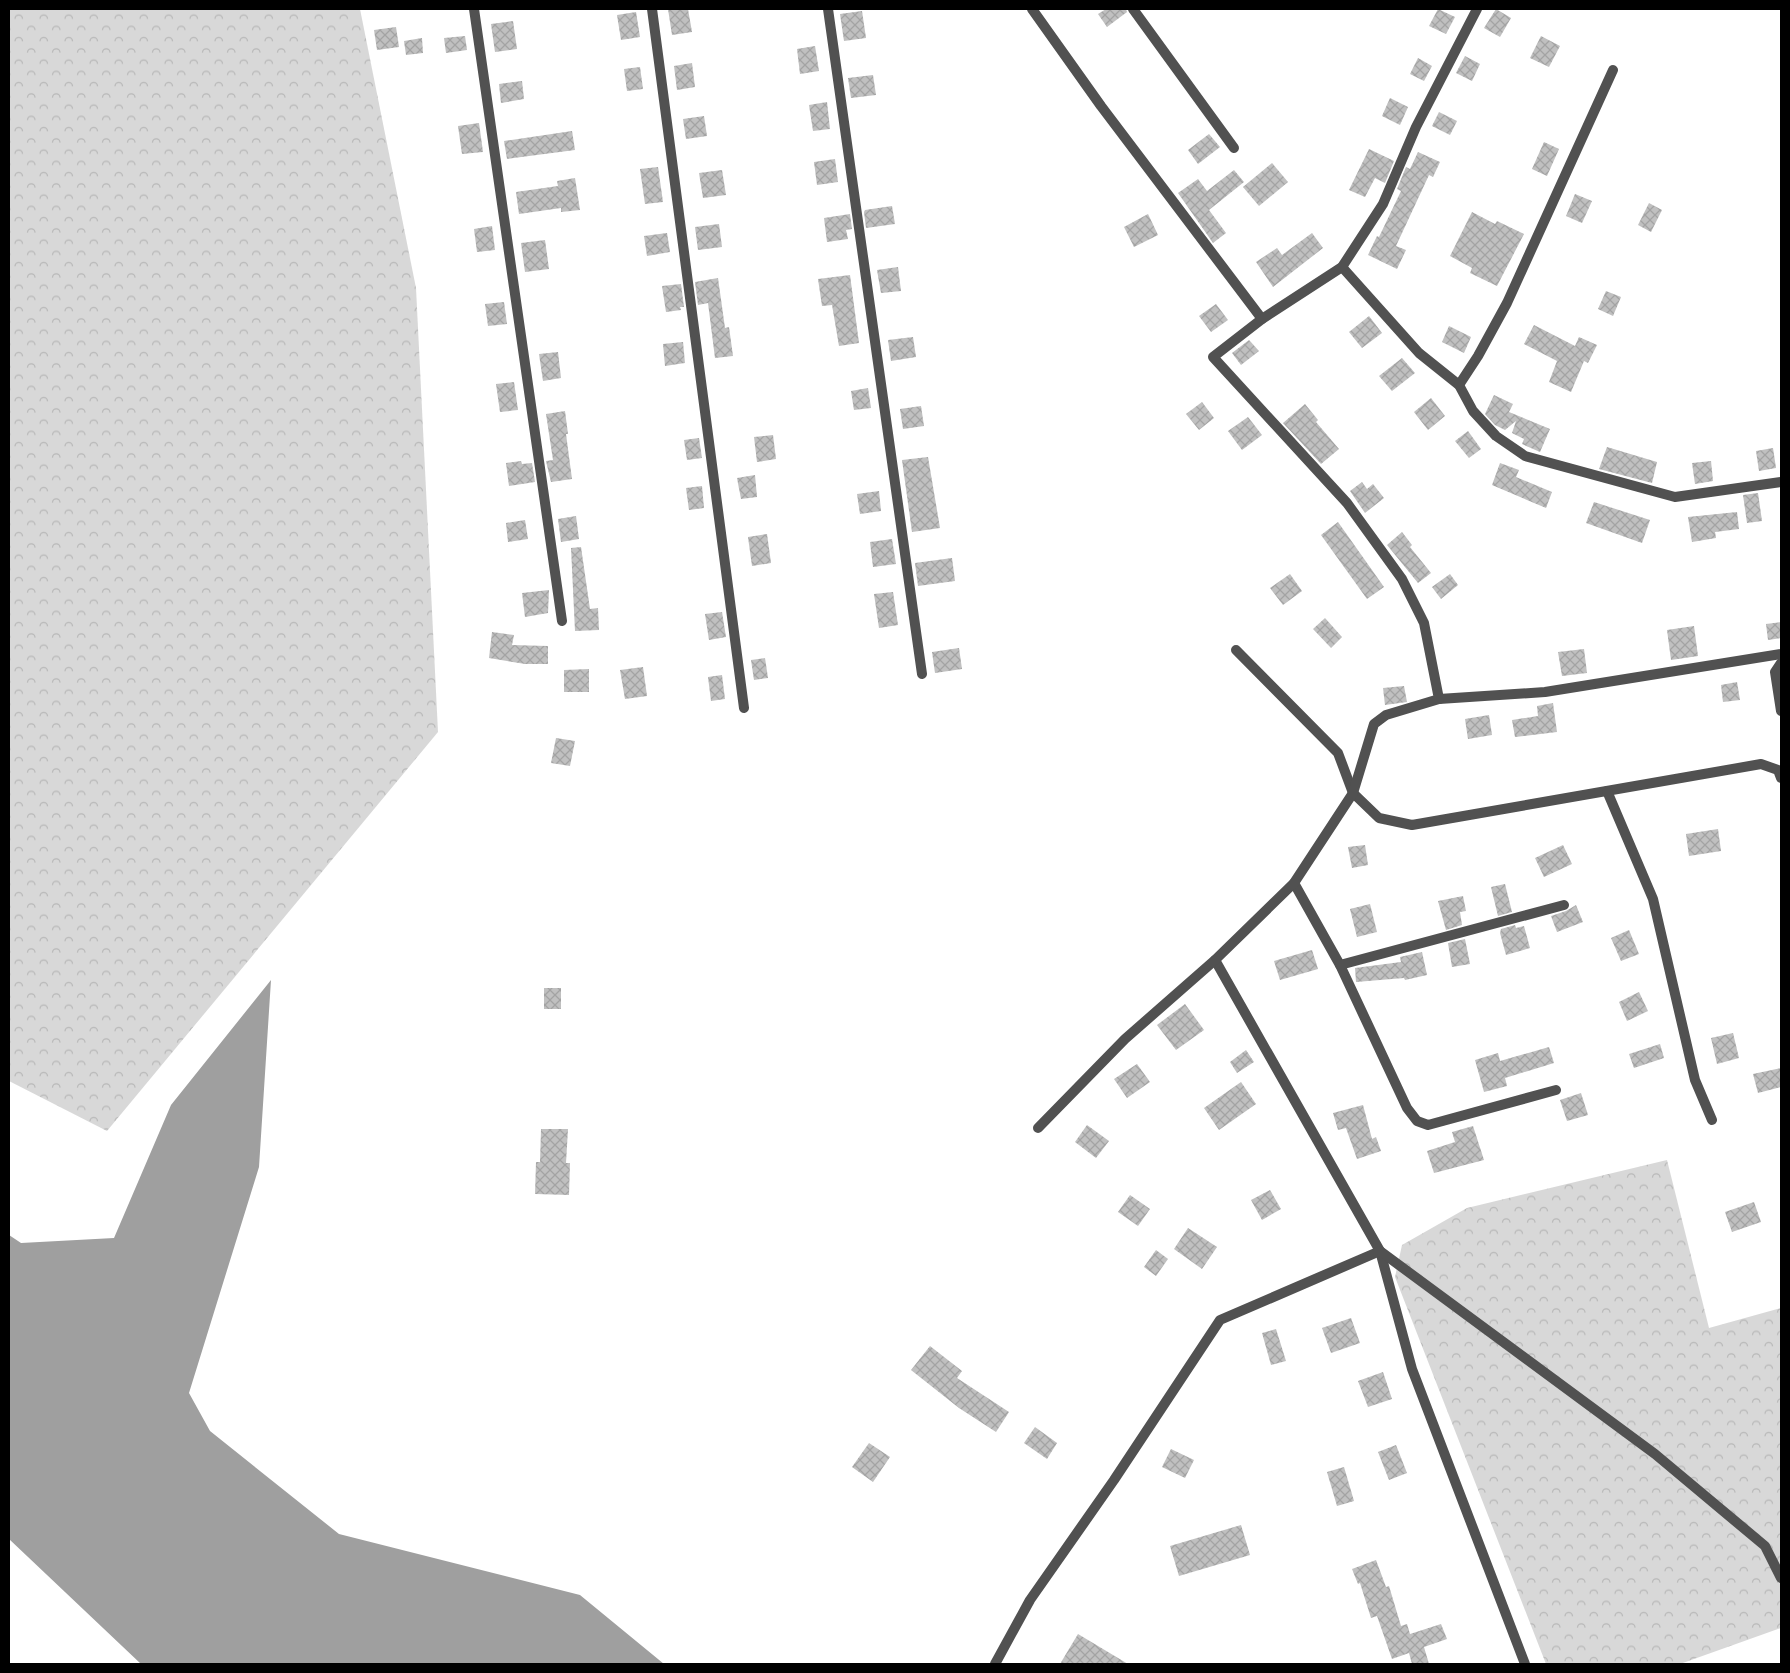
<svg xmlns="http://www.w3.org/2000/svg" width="1790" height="1673" viewBox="0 0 1790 1673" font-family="'Open Sans',sans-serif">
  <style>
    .forest { fill: url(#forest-crowns) }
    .water { fill: #9f9f9f }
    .building { fill: url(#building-cross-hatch) }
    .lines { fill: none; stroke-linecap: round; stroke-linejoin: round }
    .street { stroke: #515151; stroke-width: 10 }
  </style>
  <defs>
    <pattern id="forest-crowns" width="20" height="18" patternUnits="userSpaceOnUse" patternTransform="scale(1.25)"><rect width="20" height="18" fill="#d8d8d8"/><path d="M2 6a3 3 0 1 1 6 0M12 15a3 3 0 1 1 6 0" fill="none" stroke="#b8b8b8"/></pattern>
    <pattern id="building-cross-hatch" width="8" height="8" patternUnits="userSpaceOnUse" patternTransform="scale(1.25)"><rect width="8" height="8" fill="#c0c0c0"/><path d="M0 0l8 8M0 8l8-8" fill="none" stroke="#a3a3a3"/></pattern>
  </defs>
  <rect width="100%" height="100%" fill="#fff"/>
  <!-- forest -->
  <g class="forest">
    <polygon points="9,9 360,9 416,288 438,732 107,1131 9,1081"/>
    <polygon points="1667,1160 1709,1328 1781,1308 1781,1628 1680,1664 1546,1664 1395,1277 1402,1245 1467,1208"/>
  </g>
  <!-- water -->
  <polygon class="water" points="271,980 259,1167 189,1393 210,1431 339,1534 580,1595 664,1664 141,1664 9,1539 9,1235 21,1243 114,1238 171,1105"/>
  <!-- building -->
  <g class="building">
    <polygon points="668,9 688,9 692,32 672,35"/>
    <polygon points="1106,9 1126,9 1127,12 1107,27 1098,14"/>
    <polygon points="1438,9 1455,17 1446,34 1429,26"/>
    <polygon points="1496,9 1511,18 1500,37 1484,28"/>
    <polygon points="862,11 866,38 844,41 840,14"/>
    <polygon points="636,12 640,37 621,40 617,15"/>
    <polygon points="513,21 517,49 495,52 491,24"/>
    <polygon points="396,27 399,47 377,50 374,30"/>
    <polygon points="465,36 467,50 446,53 444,38"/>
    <polygon points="1541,36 1560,46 1549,67 1530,58"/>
    <polygon points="422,38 423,53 406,55 404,41"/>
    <polygon points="815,46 819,71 800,74 797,49"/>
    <polygon points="1465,56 1480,64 1472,81 1456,73"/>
    <polygon points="1418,58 1432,66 1424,81 1410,74"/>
    <polygon points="692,63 695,87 677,90 674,66"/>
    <polygon points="640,67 643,89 627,91 624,69"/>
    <polygon points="873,75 876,95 851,98 848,78"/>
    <polygon points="522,81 524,99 501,103 499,84"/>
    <polygon points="1390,98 1408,107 1400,125 1382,116"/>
    <polygon points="827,102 830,129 813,131 809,105"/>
    <polygon points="1439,112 1457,121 1450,135 1432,126"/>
    <polygon points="704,116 707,136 686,139 683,119"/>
    <polygon points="479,123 483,152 462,154 458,126"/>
    <polygon points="572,131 575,150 507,159 504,141"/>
    <polygon points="1209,134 1220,147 1198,164 1188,150"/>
    <polygon points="1544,142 1559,149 1547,176 1532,169"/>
    <polygon points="1369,149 1394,161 1385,183 1375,178 1365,197 1349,190"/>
    <polygon points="1418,152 1440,162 1433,177 1429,175 1396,246 1406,250 1397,269 1368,255 1377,236 1379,237 1401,191 1397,189 1406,167 1410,169"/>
    <polygon points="835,159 838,182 817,185 814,162"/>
    <polygon points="1272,163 1288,182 1259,206 1243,187"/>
    <polygon points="658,167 663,202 645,204 640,169"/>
    <polygon points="722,170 726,195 703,198 699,173"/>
    <polygon points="1234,170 1244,182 1209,210 1226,233 1213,243 1178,193 1198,179 1207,191"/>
    <polygon points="575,178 580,210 561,212 561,208 519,214 516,192 558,186 557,181"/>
    <polygon points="1575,194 1592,201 1582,223 1566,216"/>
    <polygon points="1649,203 1662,210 1651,232 1638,225"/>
    <polygon points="892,206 895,224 866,228 864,212 865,210"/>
    <polygon points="1472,212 1495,224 1497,221 1524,234 1497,286 1470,273 1472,268 1450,256"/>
    <polygon points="850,214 852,229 846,230 848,239 827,242 824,218"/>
    <polygon points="1148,214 1158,235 1134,247 1124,227"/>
    <polygon points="719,224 722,247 698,250 695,227"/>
    <polygon points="492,226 495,250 477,252 474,229"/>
    <polygon points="667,233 670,252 647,256 644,236"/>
    <polygon points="1312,233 1323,248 1273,287 1256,262 1277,248 1282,255"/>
    <polygon points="545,240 549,269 525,272 521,243"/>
    <polygon points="898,267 901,291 881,293 877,270"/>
    <polygon points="850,275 859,343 839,346 832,305 822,306 818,279"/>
    <polygon points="718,278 725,328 729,327 733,356 715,358 708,303 698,305 695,282"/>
    <polygon points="681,284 684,307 680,307 681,310 666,312 662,286"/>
    <polygon points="1606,291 1621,297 1613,316 1598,309"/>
    <polygon points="504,302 507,324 488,326 485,304"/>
    <polygon points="1216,304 1228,320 1211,332 1199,316"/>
    <polygon points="1369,316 1382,333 1362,348 1349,332"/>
    <polygon points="1534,325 1575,346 1579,337 1597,345 1588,363 1584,361 1571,392 1549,382 1557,361 1524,344"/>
    <polygon points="1449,326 1471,337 1464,353 1442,342"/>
    <polygon points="913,337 916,357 891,361 888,340"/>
    <polygon points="1249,340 1259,351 1241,365 1232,353"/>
    <polygon points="683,342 685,363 665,366 663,344"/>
    <polygon points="558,352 561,378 543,381 539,354"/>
    <polygon points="1402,358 1415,373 1392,391 1379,376"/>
    <polygon points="514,382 518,410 500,412 496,384"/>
    <polygon points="868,388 871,408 854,410 851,391"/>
    <polygon points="1494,395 1513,404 1509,412 1550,429 1540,452 1522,444 1524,439 1512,433 1516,421 1505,430 1495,425 1485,414"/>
    <polygon points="1431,398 1445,416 1428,430 1414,412"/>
    <polygon points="1202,402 1214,418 1199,430 1186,414"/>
    <polygon points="1305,404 1318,420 1316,422 1339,449 1321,464 1283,423"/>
    <polygon points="921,406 924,426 903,429 900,409"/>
    <polygon points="565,411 568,434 566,434 572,479 551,482 546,461 553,460 546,414"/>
    <polygon points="1248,417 1262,435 1242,450 1228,431"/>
    <polygon points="1468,431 1481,449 1469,458 1455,441"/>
    <polygon points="773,435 776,459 757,462 754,437"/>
    <polygon points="699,438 702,458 687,460 684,440"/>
    <polygon points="1607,447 1657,462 1652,483 1599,469"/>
    <polygon points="1773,448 1776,468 1759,471 1756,451"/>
    <polygon points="928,457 940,528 912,532 902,460"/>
    <polygon points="521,461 522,464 532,463 535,482 509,486 506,463"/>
    <polygon points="1711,461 1713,481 1695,484 1692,463"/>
    <polygon points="1500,463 1519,470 1516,477 1552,492 1546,508 1492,485"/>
    <polygon points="755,475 757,497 741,499 737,478"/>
    <polygon points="1362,482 1367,489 1373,484 1384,498 1365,513 1350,491"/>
    <polygon points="702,486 704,508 689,510 686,488"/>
    <polygon points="879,491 881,511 860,514 857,494"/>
    <polygon points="1758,493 1762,521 1747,523 1743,495"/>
    <polygon points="1594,502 1650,520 1642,543 1586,523"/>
    <polygon points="1737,512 1739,529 1715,532 1716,538 1692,542 1688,517"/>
    <polygon points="576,516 579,539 561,542 558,519"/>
    <polygon points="525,520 528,539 508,542 506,523"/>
    <polygon points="1338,522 1384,587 1367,599 1321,535"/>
    <polygon points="1402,532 1412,545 1410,547 1431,573 1418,583 1387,545"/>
    <polygon points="767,534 771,563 752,566 748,537"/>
    <polygon points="892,539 896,564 873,567 870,542"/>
    <polygon points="581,547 590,609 598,608 599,630 575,631 571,548"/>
    <polygon points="952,558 955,581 918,586 915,563"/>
    <polygon points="1290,574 1302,591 1283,605 1270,588"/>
    <polygon points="1450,574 1458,585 1441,599 1432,587"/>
    <polygon points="549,590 548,613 525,617 522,593"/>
    <polygon points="893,592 898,625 879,628 874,594"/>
    <polygon points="722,612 726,637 709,640 705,614"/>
    <polygon points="1325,618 1342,637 1331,648 1313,629"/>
    <polygon points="1781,622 1781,638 1768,640 1766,624"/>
    <polygon points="1694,626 1698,656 1671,660 1667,630"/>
    <polygon points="492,632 514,635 512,645 548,646 548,664 525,664 489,658"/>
    <polygon points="959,648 962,669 935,673 932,652"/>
    <polygon points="1584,649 1587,673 1562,676 1558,652"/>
    <polygon points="765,658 768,678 754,680 751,660"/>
    <polygon points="643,667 647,696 625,699 620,670"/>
    <polygon points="589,669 589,692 564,692 564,670"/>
    <polygon points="722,675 725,699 711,701 708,677"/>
    <polygon points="1737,682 1740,700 1723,702 1721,685"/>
    <polygon points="1404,686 1407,702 1385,705 1383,688"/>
    <polygon points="1553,703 1557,732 1515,737 1512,720 1538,716 1537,706"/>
    <polygon points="1489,715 1492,735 1468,739 1465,719"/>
    <polygon points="556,738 575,741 570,766 551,763"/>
    <polygon points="1718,829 1721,851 1689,856 1686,834"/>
    <polygon points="1365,845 1368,865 1352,868 1348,847"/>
    <polygon points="1563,845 1572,864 1544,877 1535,858"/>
    <polygon points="1505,884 1512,912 1498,916 1491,887"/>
    <polygon points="1463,896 1466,911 1460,912 1462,925 1446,930 1438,901"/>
    <polygon points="1370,904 1377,932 1357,937 1350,909"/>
    <polygon points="1576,905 1583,922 1557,932 1551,916 1566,911"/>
    <polygon points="1515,925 1516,928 1524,926 1530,948 1506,955 1500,933 1501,929"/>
    <polygon points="1629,930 1639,954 1621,961 1611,938"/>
    <polygon points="1465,939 1470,964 1452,967 1448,943"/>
    <polygon points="1312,950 1318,969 1280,980 1274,961"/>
    <polygon points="1422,952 1427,975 1405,980 1404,978 1356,982 1355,968 1401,962 1400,957"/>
    <rect x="544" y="988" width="17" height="21"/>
    <polygon points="1639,992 1648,1011 1627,1021 1619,1002"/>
    <polygon points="1185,1004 1204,1030 1176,1050 1157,1025"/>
    <polygon points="1733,1033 1739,1058 1717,1064 1711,1038"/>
    <polygon points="1660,1044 1664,1058 1634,1068 1629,1054"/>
    <polygon points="1549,1047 1554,1063 1505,1078 1507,1086 1484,1092 1475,1060 1498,1053 1500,1061"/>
    <polygon points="1246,1050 1254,1062 1237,1073 1230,1062"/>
    <polygon points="1137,1064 1150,1082 1127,1098 1114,1079"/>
    <polygon points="1781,1068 1781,1087 1758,1093 1753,1074"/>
    <polygon points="1241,1082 1256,1104 1219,1130 1204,1108"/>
    <polygon points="1581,1093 1588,1115 1567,1121 1560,1100"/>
    <polygon points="1363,1105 1372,1139 1376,1137 1381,1151 1357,1159 1346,1128 1338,1130 1333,1113"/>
    <polygon points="1087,1125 1109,1141 1096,1158 1075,1142"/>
    <polygon points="1473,1126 1484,1160 1434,1173 1427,1151 1455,1142 1452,1132"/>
    <polygon points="541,1129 568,1129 566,1163 570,1163 569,1195 535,1194 536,1162 540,1162"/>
    <polygon points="1270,1190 1281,1209 1262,1220 1251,1200"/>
    <polygon points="1130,1195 1150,1209 1138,1226 1118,1212"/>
    <polygon points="1754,1202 1761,1222 1732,1232 1725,1212"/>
    <polygon points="1188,1228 1217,1247 1202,1269 1174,1249"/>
    <polygon points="1156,1250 1168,1259 1156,1276 1144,1267"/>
    <polygon points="1351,1318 1360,1343 1331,1353 1322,1328"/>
    <polygon points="1276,1329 1286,1361 1271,1365 1262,1333"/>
    <polygon points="930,1346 962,1371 957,1378 1009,1412 996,1432 959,1408 911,1370"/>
    <polygon points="1383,1372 1392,1399 1368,1407 1358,1381"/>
    <polygon points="1035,1427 1057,1443 1047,1459 1024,1443"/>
    <polygon points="869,1443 890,1457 873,1482 852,1467"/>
    <polygon points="1396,1445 1407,1473 1389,1480 1378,1452"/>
    <polygon points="1171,1449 1194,1460 1185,1478 1162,1467"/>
    <polygon points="1344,1467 1354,1501 1337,1506 1327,1472"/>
    <polygon points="1241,1525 1250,1555 1179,1576 1170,1546"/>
    <polygon points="1376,1560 1386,1587 1389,1586 1401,1626 1407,1624 1410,1634 1441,1624 1447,1639 1424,1647 1429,1664 1412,1664 1409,1653 1392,1659 1377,1616 1371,1618 1360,1583 1358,1584 1352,1569"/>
    <polygon points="1078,1634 1128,1664 1060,1664"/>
  </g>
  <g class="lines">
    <!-- street -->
    <g class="street">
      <polyline points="474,9 562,621"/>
      <polyline points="652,9 744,708"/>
      <polyline points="828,9 922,674"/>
      <polyline points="1032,9 1101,106 1262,319"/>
      <polyline points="1133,9 1234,148"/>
      <polyline points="1342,267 1419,353 1459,385 1473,411 1496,436 1525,456 1675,497 1781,482"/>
      <polyline points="1459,385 1478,356 1507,303 1613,70"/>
      <polyline points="1236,650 1338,753 1353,793 1379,818 1412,825 1761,764 1778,770 1781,778"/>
      <polyline points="1781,663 1775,672 1781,711"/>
      <polyline points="1439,699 1545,692 1781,654"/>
      <polyline points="1607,791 1653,899 1695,1080 1712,1120"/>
      <polyline points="1294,883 1340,965 1407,1108 1417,1121 1428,1125 1556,1090"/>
      <polyline points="1215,960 1380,1251 1412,1369 1525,1664"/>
      <polyline points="1340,965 1564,905"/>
      <polyline points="1038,1128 1125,1039 1215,960 1294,883 1353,793 1374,724 1386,715 1439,699 1424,623 1402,579 1347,503 1213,357 1262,319 1342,267 1383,204 1416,127 1477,9"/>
      <polyline points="995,1664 1030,1600 1114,1480 1220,1320 1380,1251 1655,1454 1765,1546 1781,1578"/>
    </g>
  </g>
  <!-- border -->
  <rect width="1790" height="1673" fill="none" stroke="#000000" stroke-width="20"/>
</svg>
